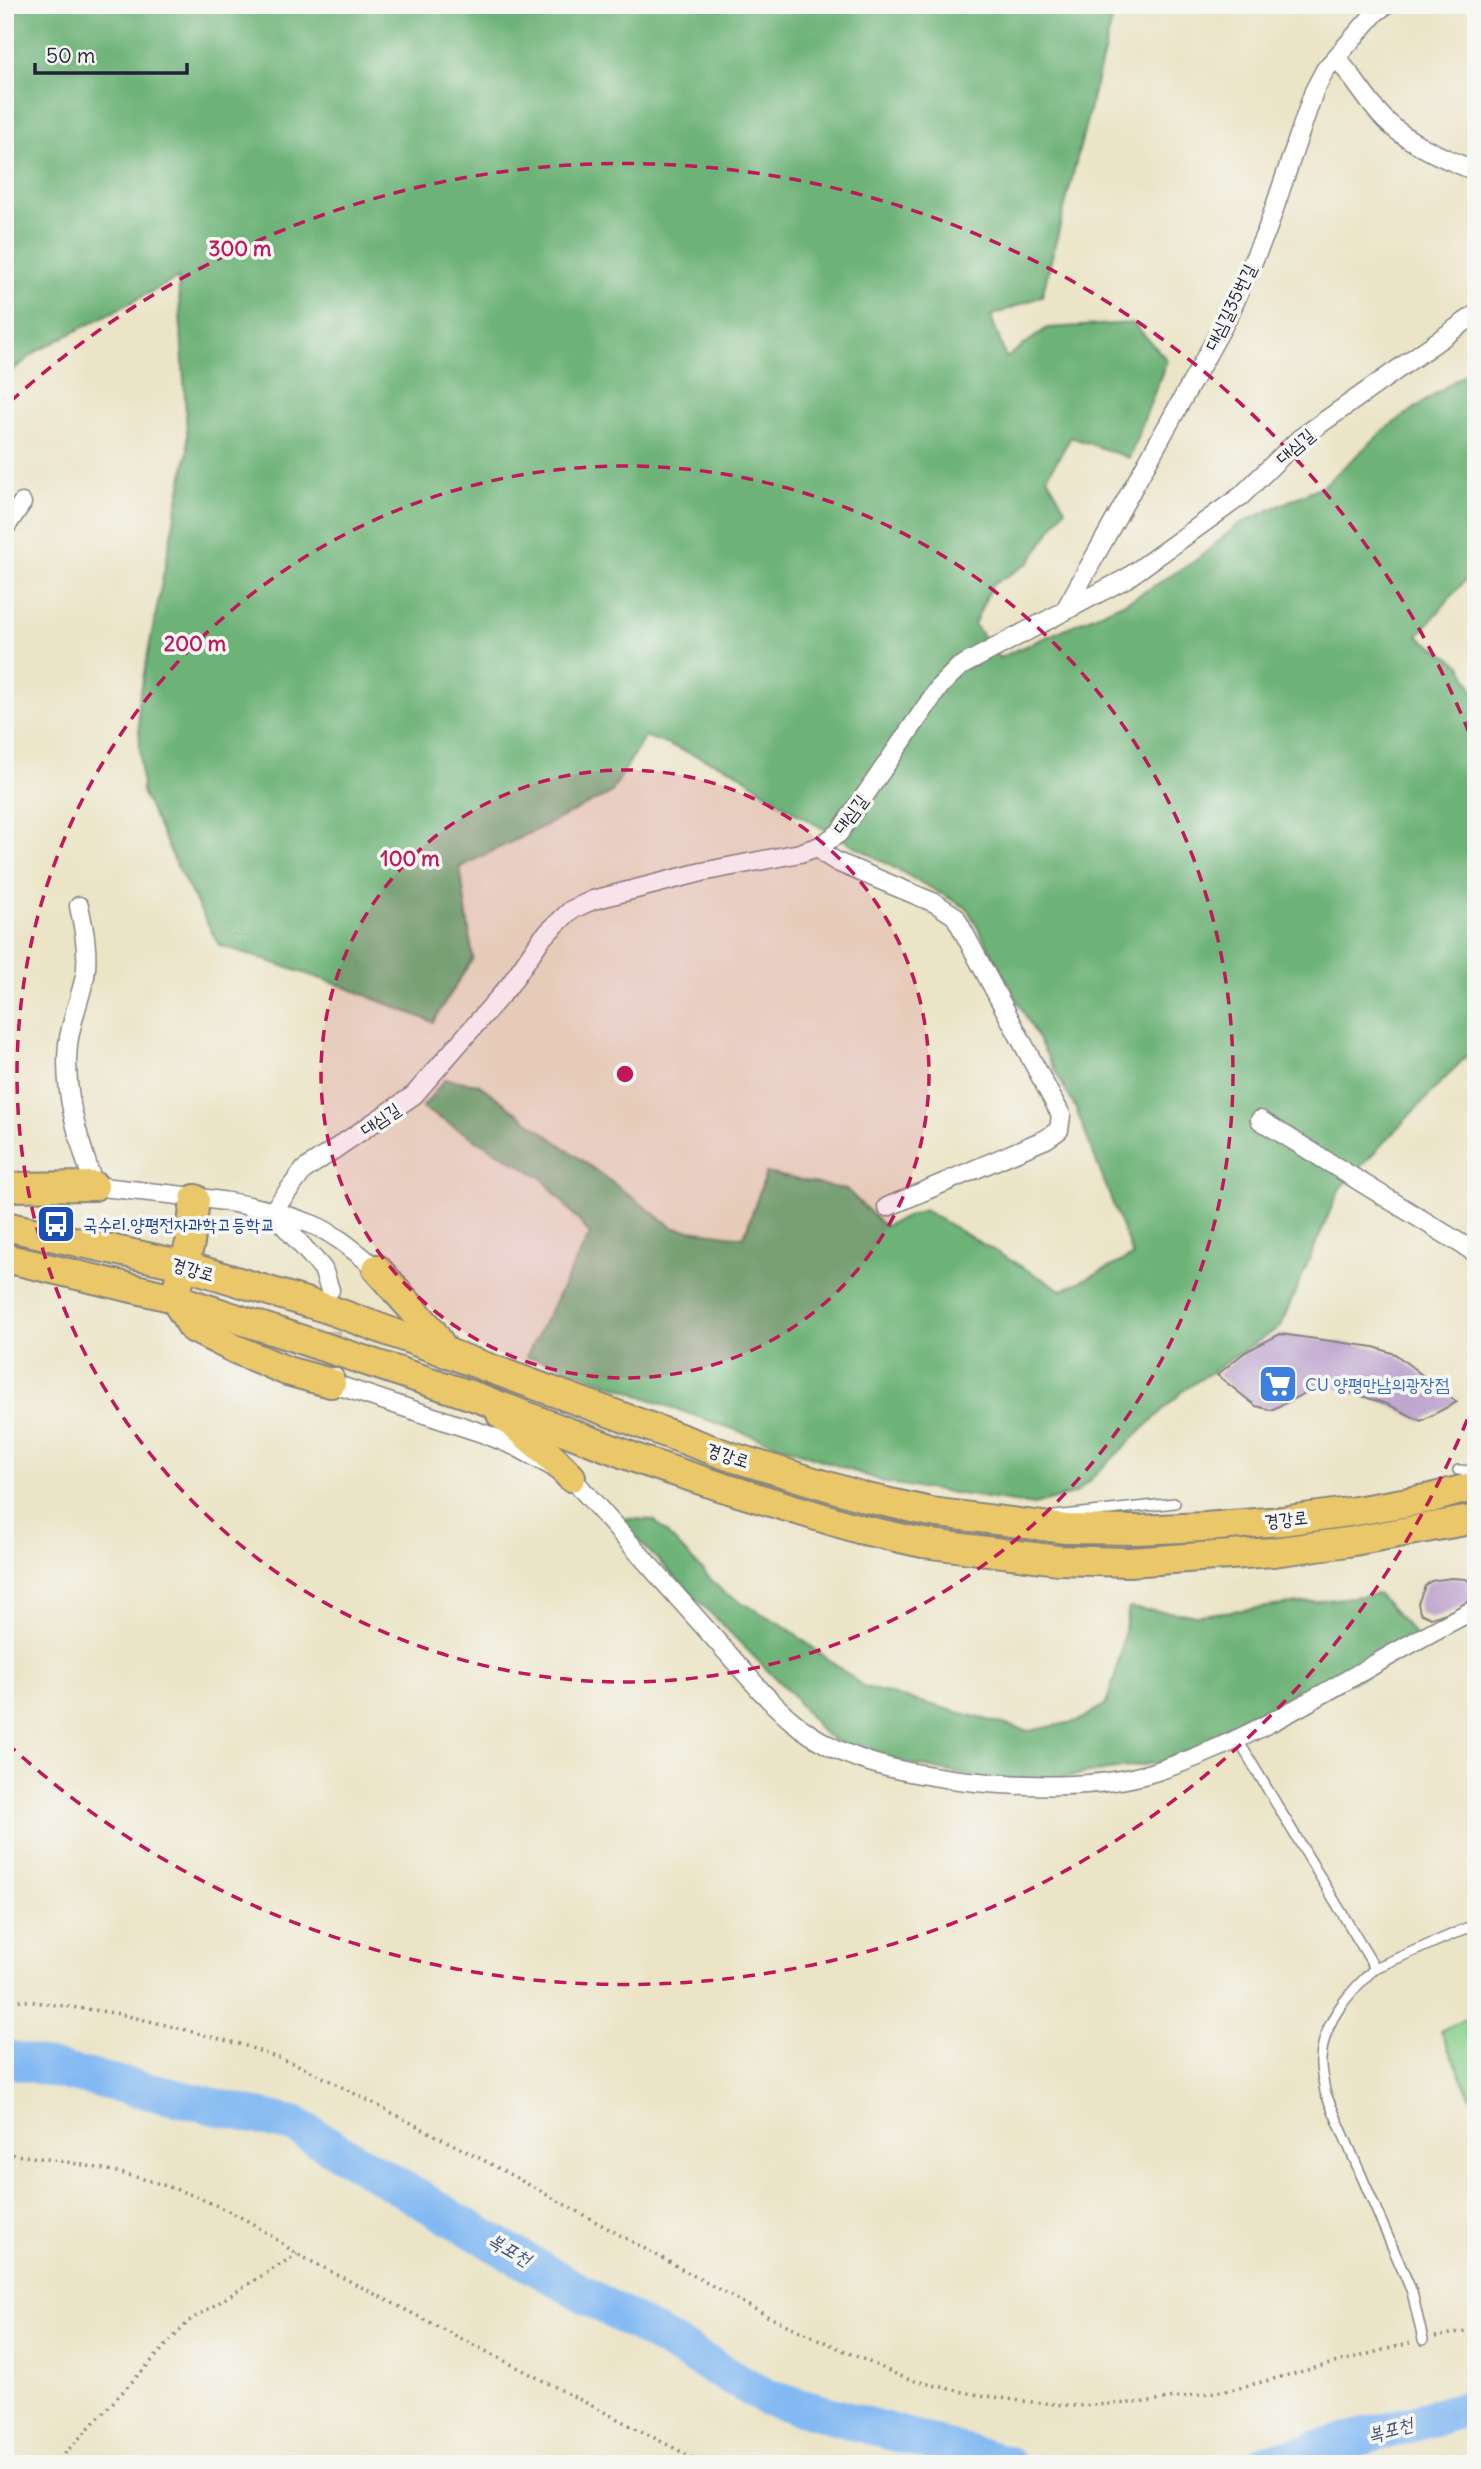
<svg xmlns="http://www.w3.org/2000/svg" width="1481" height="2469" viewBox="0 0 1481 2469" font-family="Delius,'Poor Story',sans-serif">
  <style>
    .green { fill: #87cf8b; stroke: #547863; stroke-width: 2 }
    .forest { fill: #6db277; stroke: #486a59; stroke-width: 2 }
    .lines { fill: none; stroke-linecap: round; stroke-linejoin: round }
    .river { stroke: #83b9f2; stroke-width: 37 }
    .building { fill: #c0a7d0 }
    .minor-tunnel { stroke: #c3bdaa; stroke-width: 18; stroke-dasharray: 18 9; stroke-linecap: butt }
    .service-casing { stroke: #868380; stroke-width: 12 }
    .minor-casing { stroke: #868380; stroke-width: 21 }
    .trunk-casing { stroke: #868380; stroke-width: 32 }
    .path { stroke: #868380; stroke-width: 3.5; stroke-dasharray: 2 5; stroke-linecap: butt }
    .service { stroke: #fff; stroke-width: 9 }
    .minor { stroke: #fff; stroke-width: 18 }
    .trunk { stroke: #eac769; stroke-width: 28 }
    .ring { fill: none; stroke: #c2185b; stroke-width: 3.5; stroke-dasharray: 12 9 }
    .labels { text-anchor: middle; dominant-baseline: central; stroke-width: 7; stroke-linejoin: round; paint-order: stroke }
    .street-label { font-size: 18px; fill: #22223b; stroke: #f6f6f2 }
    .transit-label { font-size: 18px; fill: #164399; stroke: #f6f6f2; text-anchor: start }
    .shop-label { font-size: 18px; fill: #366cbe; stroke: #f6f6f2; text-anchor: start }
    .water-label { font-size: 19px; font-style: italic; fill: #44577b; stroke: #f6f6f2 }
    .centre { fill: #c2185b; stroke: #f6f6f2; stroke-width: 3.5 }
    .ring-label { font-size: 21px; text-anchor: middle; font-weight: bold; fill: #c2185b; stroke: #f6f6f2; stroke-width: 7; stroke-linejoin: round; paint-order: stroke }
  </style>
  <rect width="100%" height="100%" fill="#f6f6f2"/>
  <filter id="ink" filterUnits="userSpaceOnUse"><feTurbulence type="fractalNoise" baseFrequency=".0143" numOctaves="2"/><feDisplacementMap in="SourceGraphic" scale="14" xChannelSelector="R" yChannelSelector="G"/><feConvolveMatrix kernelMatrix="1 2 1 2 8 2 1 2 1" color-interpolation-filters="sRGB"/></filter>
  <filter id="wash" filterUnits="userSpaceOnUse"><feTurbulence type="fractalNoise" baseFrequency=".00686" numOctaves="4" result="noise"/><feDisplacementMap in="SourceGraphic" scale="28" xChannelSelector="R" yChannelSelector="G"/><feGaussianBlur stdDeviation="1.57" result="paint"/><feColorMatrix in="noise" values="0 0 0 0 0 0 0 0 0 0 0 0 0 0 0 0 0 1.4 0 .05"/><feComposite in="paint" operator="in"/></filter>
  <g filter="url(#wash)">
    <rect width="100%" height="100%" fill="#ebe4c6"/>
    <!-- green -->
    <polygon class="green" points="1476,2014 1476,2109 1440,2031"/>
    <!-- forest -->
    <g class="forest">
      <polygon points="5,5 1116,5 1042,296 991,316 1006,358 1047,328 1133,323 1167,360 1129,458 1071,437 1047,477 1065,509 1029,563 992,585 974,624 999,658 1132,599 1195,561 1239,524 1324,485 1388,427 1464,374 1476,381 1476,567 1418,636 1461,665 1476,695 1476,1046 1340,1188 1280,1327 1184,1390 1076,1493 1034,1505 887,1483 673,1408 555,1363 526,1357 590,1234 542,1178 422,1108 445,1079 478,1084 674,1228 744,1237 766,1173 847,1190 884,1226 924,1210 1062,1290 1133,1256 1076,1109 967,908 795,813 734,770 645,736 611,793 460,867 473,958 433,1022 340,985 219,945 182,876 142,792 138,704 188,450 178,278 39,350 5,376"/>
      <polygon points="616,1518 654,1520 723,1592 786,1627 864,1687 1029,1731 1078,1721 1106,1704 1116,1673 1129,1608 1198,1615 1378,1594 1426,1646 1260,1726 1162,1762 1056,1778 986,1779 851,1752 822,1732 791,1694"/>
    </g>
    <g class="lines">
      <!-- river -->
      <g class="river">
        <polyline points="5,2058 295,2125 499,2246 768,2398 1007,2464"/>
        <polyline points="1264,2464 1476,2406"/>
      </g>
    </g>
    <g id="blocks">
      <!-- building -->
      <g class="building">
        <polygon points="1280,1334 1374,1347 1395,1354 1457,1402 1421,1421 1387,1404 1323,1384 1271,1410 1256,1406 1217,1375 1245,1352"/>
        <polygon points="1451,1578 1466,1579 1476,1587 1474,1598 1449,1612 1431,1618 1420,1613 1418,1603 1425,1586 1431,1581"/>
      </g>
    </g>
  </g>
  <g filter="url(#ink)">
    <use href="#blocks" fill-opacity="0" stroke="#868380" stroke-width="2"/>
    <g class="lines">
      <!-- minor-tunnel -->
      <polyline class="minor-tunnel" points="331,1304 334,1377"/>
      <!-- service casing -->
      <g class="service-casing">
        <g id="service">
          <polyline points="1458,1470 1476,1471"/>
          <polyline points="1054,1516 1175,1503"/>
          <polyline points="1238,1740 1375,1968 1476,1924"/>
          <path d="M1375,1968C1348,1994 1323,2021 1321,2060C1320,2070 1324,2082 1325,2092L1412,2292L1423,2340"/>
        </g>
      </g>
      <!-- minor casing -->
      <g class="minor-casing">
        <g id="minor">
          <path d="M1337,58C1351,75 1363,94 1377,111C1400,140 1442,158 1476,171"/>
          <polyline points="5,528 22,503"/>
          <polyline points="1065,610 1228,317 1267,230 1314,91 1325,70 1376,12 1386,5"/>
          <polyline points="820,846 826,855 837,862 935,903 955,916 1061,1115 1059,1130 1046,1139 887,1207"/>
          <path d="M79,906C84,928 89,954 85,976C80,999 71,1021 68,1044C63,1095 79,1139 94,1186C166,1195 242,1197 311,1224C335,1233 357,1253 377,1269"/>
          <polyline points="1260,1120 1476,1253"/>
          <polyline points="272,1212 304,1170 414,1095 509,986 542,938 571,910 593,900 702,872 800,853 820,846 839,833 940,686 959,667 1127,578 1241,496 1299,439 1476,314"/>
          <polyline points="272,1212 323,1269 330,1290"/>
          <path d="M334,1377L331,1383L485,1434L517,1447L571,1477L761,1691C771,1701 781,1712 792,1721C840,1761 898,1772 959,1780C1018,1787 1098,1790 1154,1772C1269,1736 1368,1662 1476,1609"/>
        </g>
      </g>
      <!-- trunk casing -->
      <g class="trunk-casing">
        <g id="trunk">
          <polyline points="5,1187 94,1186"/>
          <polyline points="195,1199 190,1243 174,1298 193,1328 235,1349 287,1371 331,1383"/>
          <polyline points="5,1226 183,1265 325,1308 729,1456 867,1498 931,1512 1066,1529 1136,1530 1205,1527 1281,1521 1356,1511 1431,1498 1476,1486"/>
          <polyline points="5,1258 174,1298 479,1398 643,1461 722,1487 859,1529 923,1543 1058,1560 1129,1562 1273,1552 1348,1542 1476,1519"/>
          <polyline points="377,1269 431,1330 446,1353"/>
          <polyline points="501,1414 543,1449 571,1477"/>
        </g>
      </g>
      <!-- path -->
      <g class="path">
        <polyline points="5,1998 115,2013 174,2027 243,2045 303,2067 489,2163 769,2317 907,2379 968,2393 1021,2401 1075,2406 1149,2402 1235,2389 1410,2343"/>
        <path d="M5,2154C85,2162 167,2179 238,2216C259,2226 278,2241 297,2254L705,2464"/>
        <polyline points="1435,2337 1476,2329"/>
        <polyline points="55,2464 189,2321 297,2254"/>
      </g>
      <!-- service -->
      <use href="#service" class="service"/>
      <!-- minor -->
      <use href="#minor" class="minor"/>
      <!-- trunk -->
      <use href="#trunk" class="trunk"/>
    </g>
  </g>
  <!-- distance rings -->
  <circle cx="625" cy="1074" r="304" fill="#c2185b" fill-opacity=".12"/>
  <g class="ring">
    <circle cx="625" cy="1074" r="304"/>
    <circle cx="625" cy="1074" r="608"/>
    <path d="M1475 1400A911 911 0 0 1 10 1746M10 402A911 911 0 0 1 1475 748"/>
  </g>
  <!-- icons -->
  <defs>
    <g id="bus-square" transform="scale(2.0125)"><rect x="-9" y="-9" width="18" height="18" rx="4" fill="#1a4fb4" stroke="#f6f6f2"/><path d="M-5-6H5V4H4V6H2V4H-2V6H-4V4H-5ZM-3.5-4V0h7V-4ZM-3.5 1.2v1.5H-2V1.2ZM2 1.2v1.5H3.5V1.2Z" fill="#fff"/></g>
    <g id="supermarket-square" transform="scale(2.0125)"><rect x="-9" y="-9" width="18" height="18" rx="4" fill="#3f7fe0" stroke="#f6f6f2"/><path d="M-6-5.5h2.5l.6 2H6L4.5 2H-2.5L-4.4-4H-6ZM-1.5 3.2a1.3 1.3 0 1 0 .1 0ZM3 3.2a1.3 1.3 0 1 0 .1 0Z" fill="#fff"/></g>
  </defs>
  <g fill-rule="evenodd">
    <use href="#bus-square" x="56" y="1224"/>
    <use href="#supermarket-square" x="1278" y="1384"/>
  </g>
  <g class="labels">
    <!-- street labels -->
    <g class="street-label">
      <text transform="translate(1230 307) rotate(-64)">대심길35번길</text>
      <text transform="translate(1295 446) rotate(-41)">대심길</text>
      <text transform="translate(850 814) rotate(-53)">대심길</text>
      <text transform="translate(380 1119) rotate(-34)">대심길</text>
      <text transform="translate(193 1269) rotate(16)">경강로</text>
      <text transform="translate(728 1455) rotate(18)">경강로</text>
      <text transform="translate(1286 1519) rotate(-6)">경강로</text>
    </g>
    <!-- transit labels -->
    <g class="transit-label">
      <text x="83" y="1224">국수리.양평전자과학고등학교</text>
    </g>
    <!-- shop labels -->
    <g class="shop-label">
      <text x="1305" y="1384">CU 양평만남의광장점</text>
    </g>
    <!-- water labels -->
    <g class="water-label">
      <text transform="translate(510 2249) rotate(30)">복포천</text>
      <text transform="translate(1390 2429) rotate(-15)">복포천</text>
    </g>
  </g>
  <circle cx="625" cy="1074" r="10" class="centre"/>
  <g class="ring-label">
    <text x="240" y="256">300 m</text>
    <text x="195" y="651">200 m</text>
    <text x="410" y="866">100 m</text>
  </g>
  <!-- margin -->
  <rect width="1481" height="2469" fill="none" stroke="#f6f6f2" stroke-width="28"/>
  <!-- scale -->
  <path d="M35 63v10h152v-10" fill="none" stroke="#22223b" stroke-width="3.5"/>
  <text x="46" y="63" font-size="21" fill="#22223b" stroke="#f6f6f2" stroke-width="5" paint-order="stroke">50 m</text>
</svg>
